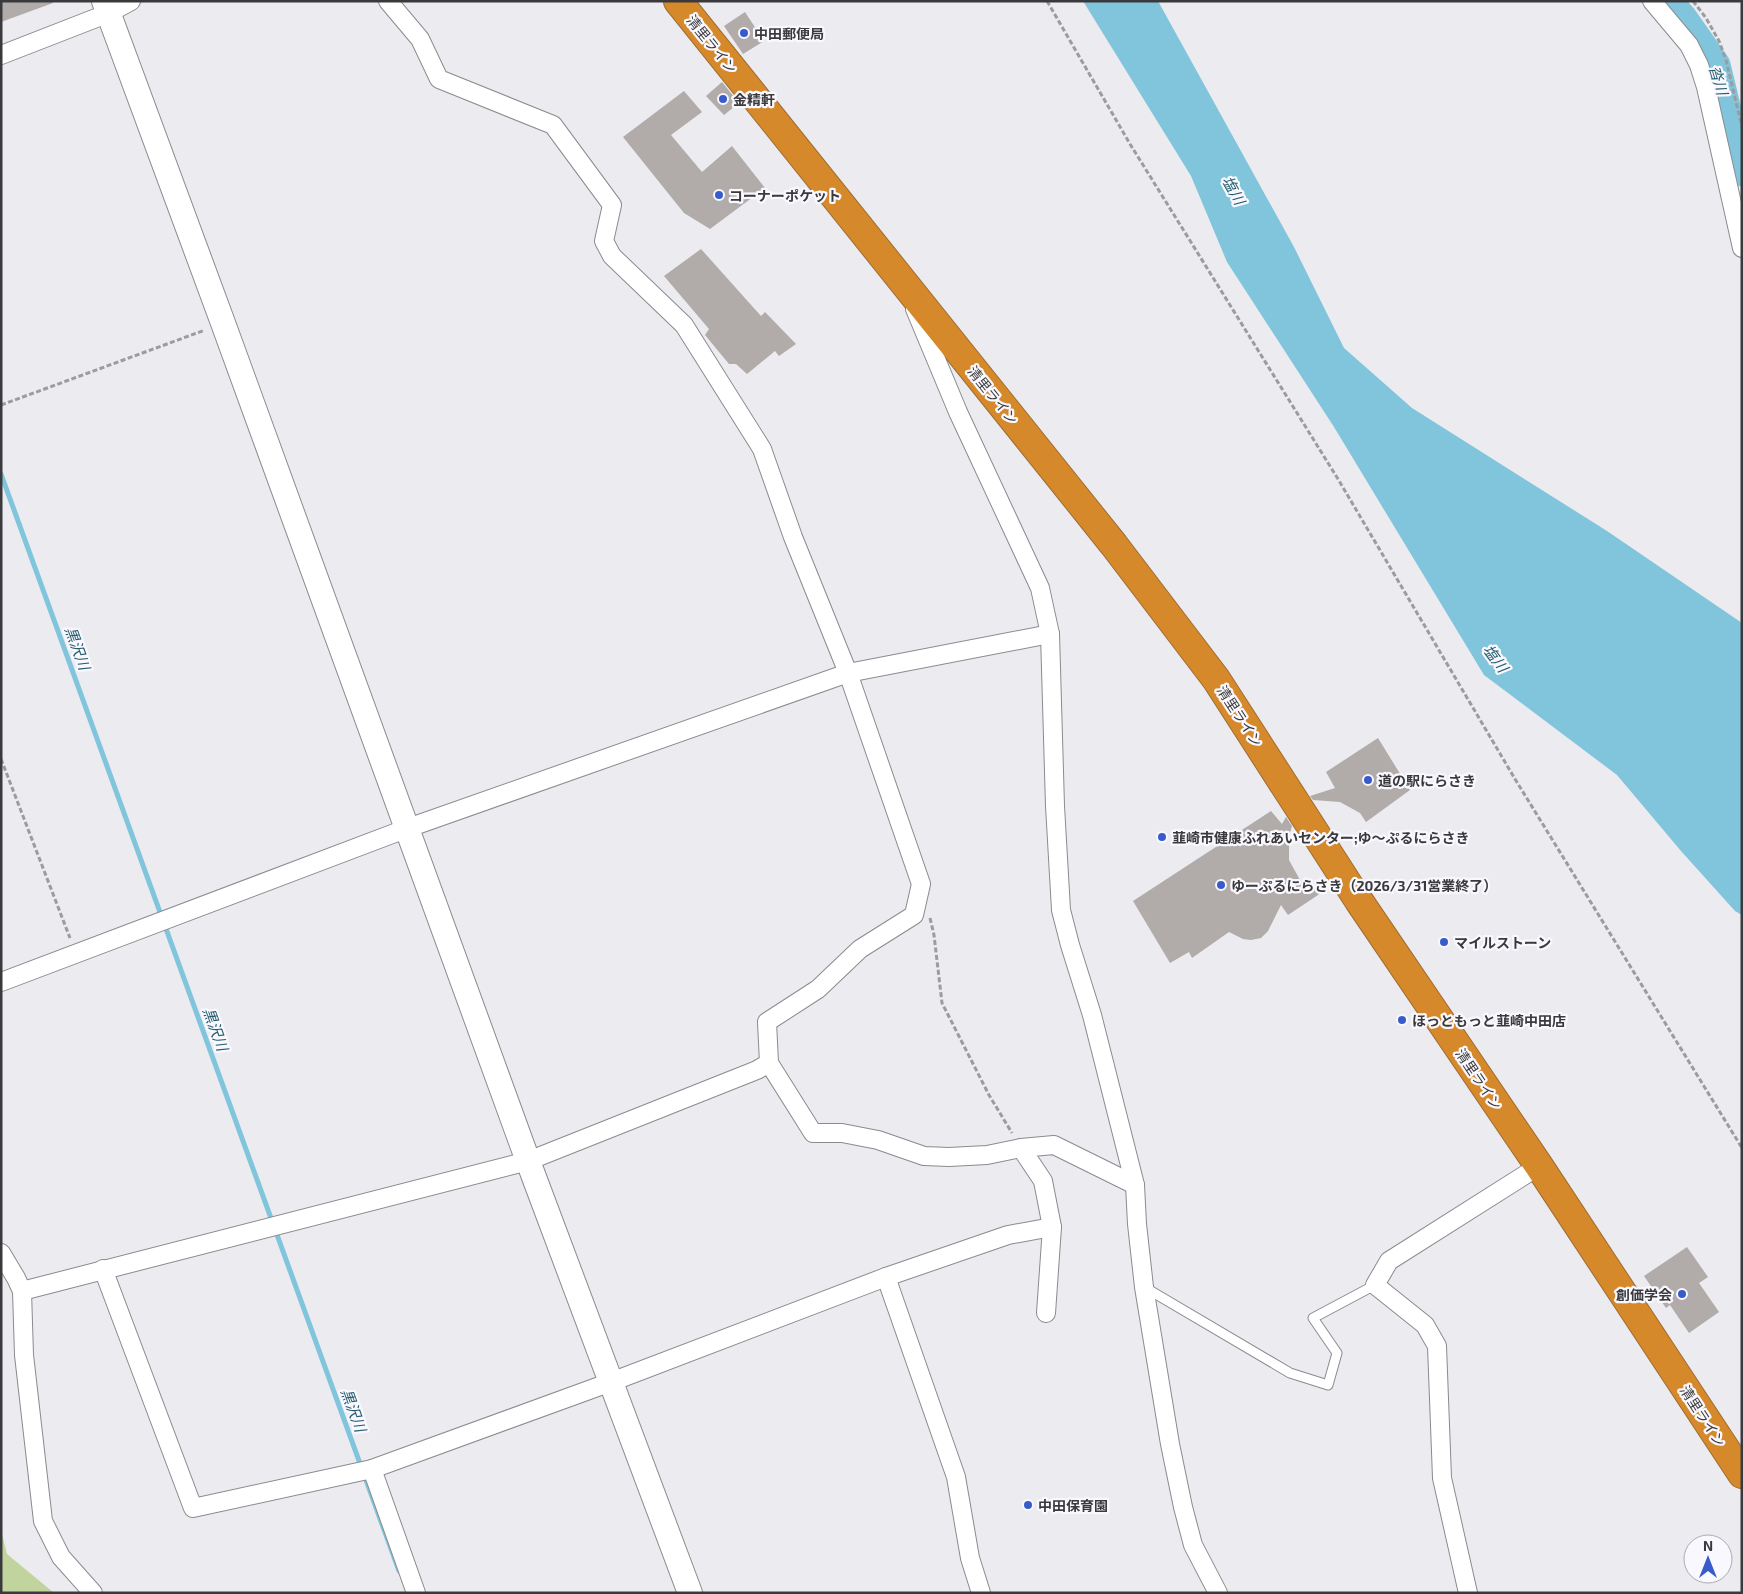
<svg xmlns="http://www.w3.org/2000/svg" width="1743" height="1594" viewBox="0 0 1743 1594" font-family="'Exo 2','Noto Sans JP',sans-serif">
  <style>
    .green { fill: #c2d49e }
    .water { fill: #80c5dc }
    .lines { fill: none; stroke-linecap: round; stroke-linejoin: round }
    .stream { stroke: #80c5dc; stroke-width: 5 }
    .river { stroke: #80c5dc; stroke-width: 29 }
    .building { fill: #b1abaa }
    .lane-casing { stroke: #8b8b8f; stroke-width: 11 }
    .street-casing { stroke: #8b8b8f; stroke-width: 20 }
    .secondary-casing { stroke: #8b8b8f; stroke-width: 26 }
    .highway-casing { stroke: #9f6d31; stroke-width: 30 }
    .path { stroke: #9c9c9f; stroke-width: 3; stroke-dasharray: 5 2.5; stroke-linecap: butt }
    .lane { stroke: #fff; stroke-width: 9 }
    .street { stroke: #fff; stroke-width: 18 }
    .secondary { stroke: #fff; stroke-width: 24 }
    .highway { stroke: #d6892b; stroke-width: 28 }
    .poi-dot { fill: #385bcc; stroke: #f9f8fe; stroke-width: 2 }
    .labels { text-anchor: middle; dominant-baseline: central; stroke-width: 4.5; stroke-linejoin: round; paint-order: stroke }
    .poi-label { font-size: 14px; font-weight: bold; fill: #3a3a3c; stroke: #f9f8fe; text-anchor: start }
    .street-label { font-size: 14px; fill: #3a3a3c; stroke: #f9f8fe }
    .water-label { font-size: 15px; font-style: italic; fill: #255d6e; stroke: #f9f8fe }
  </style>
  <rect width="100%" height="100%" fill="#ebebf0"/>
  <!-- green -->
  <polygon class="green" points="1,1530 7,1554 54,1593 1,1593"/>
  <!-- water -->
  <polygon class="water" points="1083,1 1158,1 1294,247 1344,348 1412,408 1607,531 1742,623 1742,915 1735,911 1681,851 1617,775 1484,675 1334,427 1227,262 1191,176"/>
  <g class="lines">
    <!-- stream -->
    <polyline class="stream" points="1,474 399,1571"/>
    <!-- river -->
    <polyline class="river" points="1668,1 1683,18 1716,65 1742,172"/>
  </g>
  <!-- building -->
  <g class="building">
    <polygon points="1,1 52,1 53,3 1,22"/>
    <polygon points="745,12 764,41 743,54 724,26"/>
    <polygon points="722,82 739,103 724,115 706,96"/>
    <polygon points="684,91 702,112 671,135 702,172 732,146 765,188 710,229 684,213 623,137"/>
    <polygon points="701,249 761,316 765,312 796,344 779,356 775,351 747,374 736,364 729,364 705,335 709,329 664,276"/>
    <polygon points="1378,738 1410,790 1366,822 1360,813 1340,802 1313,800 1310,796 1335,788 1326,772"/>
    <polygon points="1271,811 1282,824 1286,817 1292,826 1289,836 1289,860 1300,880 1321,893 1288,915 1281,905 1268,931 1261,938 1251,940 1243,939 1229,932 1192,958 1189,952 1170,963 1133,901"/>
    <polygon points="1687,1247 1708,1277 1699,1283 1719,1312 1689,1333 1670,1305 1666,1308 1644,1276"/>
  </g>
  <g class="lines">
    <!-- lane casing -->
    <g class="lane-casing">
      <polyline id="lane" points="1144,1287 1290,1373 1328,1385 1337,1353 1313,1318 1375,1285"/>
    </g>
    <!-- street casing -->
    <g class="street-casing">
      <g id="street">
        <polyline points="388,1 420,39 439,79 553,125 612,205 604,241 612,256 684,325 762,449 793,537 848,673 921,884 914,915 860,949 818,989 767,1022 769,1063"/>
        <polyline points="1652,1 1689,45 1699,65 1706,87 1742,248"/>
        <polyline points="1,55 109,13 131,1"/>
        <polyline points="915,309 958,412 1040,588 1050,634 1055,806 1061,910 1070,945 1092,1015 1135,1185 1137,1224 1144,1287 1170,1444 1183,1507 1193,1545 1218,1593"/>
        <polyline points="1,982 408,828 848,673 1050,634"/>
        <polyline points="1021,1148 1043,1181 1052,1227 1046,1313"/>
        <polyline points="1,1253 16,1278 22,1291 24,1355 43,1521 61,1557 93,1593"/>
        <polyline points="103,1269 193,1508 372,1469 611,1382 886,1277 1008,1235 1052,1227"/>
        <polyline points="886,1277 956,1477 970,1558 981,1593"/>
        <polyline points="22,1291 528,1161 757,1070 769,1063 813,1133 842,1133 878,1140 924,1156 949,1157 987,1155 1021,1148 1054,1145 1135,1185"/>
        <polyline points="372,1469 416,1593"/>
        <polyline points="1468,1593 1442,1478 1437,1346 1425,1325 1375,1285 1389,1261 1539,1166"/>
      </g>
    </g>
    <!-- secondary casing -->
    <g class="secondary-casing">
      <polyline id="secondary" points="104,1 223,323 528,1161 690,1593"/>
    </g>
    <!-- highway casing -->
    <g class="highway-casing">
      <polyline id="highway" points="678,1 1114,545 1216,679 1359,901 1539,1166 1742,1474"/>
    </g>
    <!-- path -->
    <g class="path">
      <polyline points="1047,1 1130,144 1338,479 1515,779 1742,1148"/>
      <polyline points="1693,1 1706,18 1719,41 1726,60 1742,127"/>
      <polyline points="1,405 205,330"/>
      <polyline points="1,759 70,938"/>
      <polyline points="930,918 934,935 942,1003 989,1095 1012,1133"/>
    </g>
    <!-- lane -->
    <use href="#lane" class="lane"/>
    <!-- street -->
    <use href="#street" class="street"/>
    <!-- secondary -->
    <use href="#secondary" class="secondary"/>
    <!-- highway -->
    <use href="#highway" class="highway"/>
  </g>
  <!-- markers -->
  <g class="poi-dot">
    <circle cx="744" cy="33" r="5"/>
    <circle cx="723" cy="99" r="5"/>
    <circle cx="719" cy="195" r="5"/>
    <circle cx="1368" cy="780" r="5"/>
    <circle cx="1162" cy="837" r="5"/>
    <circle cx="1221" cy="885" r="5"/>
    <circle cx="1444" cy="942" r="5"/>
    <circle cx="1402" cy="1020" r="5"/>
    <circle cx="1682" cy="1294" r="5"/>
    <circle cx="1028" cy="1505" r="5"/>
  </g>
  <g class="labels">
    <!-- poi labels -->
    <g class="poi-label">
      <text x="754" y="33">中田郵便局</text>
      <text x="733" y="99">金精軒</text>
      <text x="729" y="195">コーナーポケット</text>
      <text x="1378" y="780">道の駅にらさき</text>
      <text x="1172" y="837">韮崎市健康ふれあいセンター;ゆ～ぷるにらさき</text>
      <text x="1231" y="885">ゆーぷるにらさき（2026/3/31営業終了）</text>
      <text x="1454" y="942">マイルストーン</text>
      <text x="1412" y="1020">ほっともっと韮崎中田店</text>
      <text x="1672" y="1294" text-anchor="end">創価学会</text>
      <text x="1038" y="1505">中田保育園</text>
    </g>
    <!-- street labels -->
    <g class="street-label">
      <text transform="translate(712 44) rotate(51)">清里ライン</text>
      <text transform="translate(993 395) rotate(51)">清里ライン</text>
      <text transform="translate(1240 716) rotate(57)">清里ライン</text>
      <text transform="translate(1479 1079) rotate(56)">清里ライン</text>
      <text transform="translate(1703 1416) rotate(57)">清里ライン</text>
    </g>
    <!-- water labels -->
    <g class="water-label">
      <text transform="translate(1719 80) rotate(73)">沓川</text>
      <text transform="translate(1234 190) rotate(61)">塩川</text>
      <text transform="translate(78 648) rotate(70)">黒沢川</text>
      <text transform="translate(1496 658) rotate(54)">塩川</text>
      <text transform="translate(216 1029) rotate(70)">黒沢川</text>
      <text transform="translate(354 1410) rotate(70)">黒沢川</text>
    </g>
  </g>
  <!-- border -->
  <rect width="1743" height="1594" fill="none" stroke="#3a3a3c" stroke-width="5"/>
  <!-- north arrow -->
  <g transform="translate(1708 1559)"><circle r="24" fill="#f9f8fe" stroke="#adacb0"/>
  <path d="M0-4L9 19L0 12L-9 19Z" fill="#385bcc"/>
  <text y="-8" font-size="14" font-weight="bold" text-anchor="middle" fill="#3a3a3c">N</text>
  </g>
</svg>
